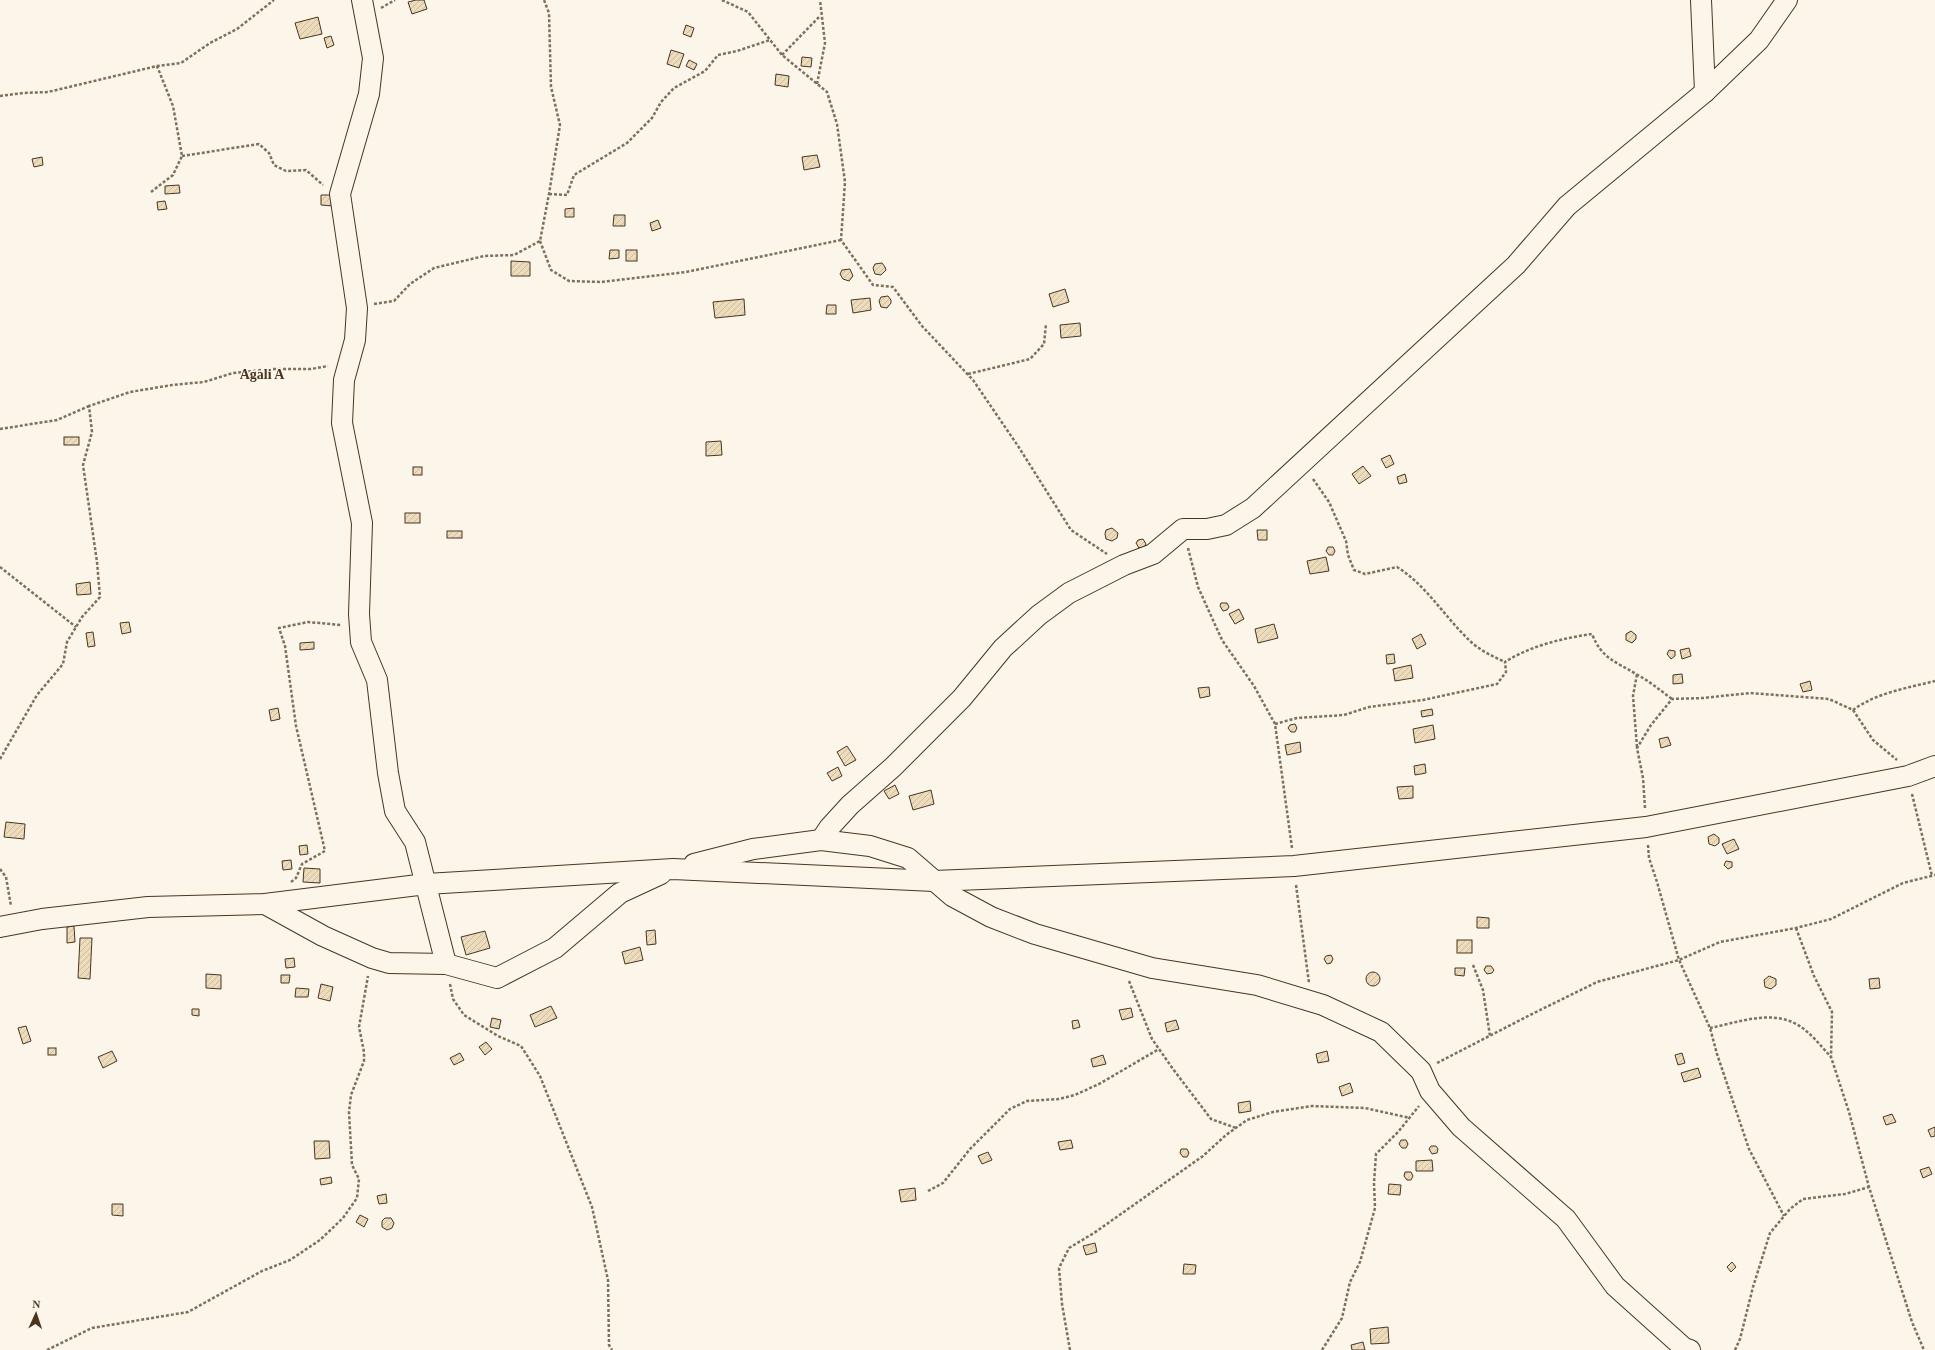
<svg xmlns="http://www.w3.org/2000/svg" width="1935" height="1350" viewBox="0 0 1935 1350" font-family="'Times New Roman',serif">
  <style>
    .building { fill: url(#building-hatch); stroke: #4a3520 }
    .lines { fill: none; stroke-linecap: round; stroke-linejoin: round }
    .minor-casing { stroke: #4a3520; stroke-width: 22 }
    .path { stroke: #7f6f5c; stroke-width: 2.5; stroke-dasharray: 3 2; stroke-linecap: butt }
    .minor { stroke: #fbf6e9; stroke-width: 20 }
    .labels { text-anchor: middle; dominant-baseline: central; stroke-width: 3; stroke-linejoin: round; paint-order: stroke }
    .quarter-label { font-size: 14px; font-weight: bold; fill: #4a3520; stroke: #fbf6e9 }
  </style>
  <defs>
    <pattern id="building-hatch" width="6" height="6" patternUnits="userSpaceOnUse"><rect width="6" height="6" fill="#ecdcbc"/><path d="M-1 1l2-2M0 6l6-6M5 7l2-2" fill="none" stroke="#ccbda1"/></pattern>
  </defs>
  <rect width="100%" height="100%" fill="#fbf6e9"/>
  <!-- building -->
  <g class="building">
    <polygon points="416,0 424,0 427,9 412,14 408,2"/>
    <polygon points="318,17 322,34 300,39 295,23"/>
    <polygon points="686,25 694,28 691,37 683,34"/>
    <polygon points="331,36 334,45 327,48 324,38"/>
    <polygon points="671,50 684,54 679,68 667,64"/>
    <polygon points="802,57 812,58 811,67 801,66"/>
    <polygon points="689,60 697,64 694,70 686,66"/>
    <polygon points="776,74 789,76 788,87 775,85"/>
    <polygon points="817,155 820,167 804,170 802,157"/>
    <polygon points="42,157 43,165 34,167 32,159"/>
    <polygon points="179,185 180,193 165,194 165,186"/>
    <polygon points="321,195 333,195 333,206 321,205"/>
    <polygon points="165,201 167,209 158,210 157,202"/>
    <polygon points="574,208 574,217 565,217 565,209"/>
    <polygon points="614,215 625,215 625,226 613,226"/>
    <polygon points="658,220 661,228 652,231 650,223"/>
    <polygon points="610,250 619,250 619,258 609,259"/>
    <rect x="626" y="250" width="11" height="11"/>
    <polygon points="511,261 530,262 530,276 511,276"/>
    <polygon points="882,263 885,267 886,270 881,275 875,274 873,268 875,264"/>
    <polygon points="850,269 853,276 849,281 843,279 840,274 842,270"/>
    <polygon points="1065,289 1069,302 1053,307 1049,294"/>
    <polygon points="888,296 891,300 891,303 887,308 881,307 879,301 881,297"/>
    <polygon points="870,298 871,310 853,313 851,300"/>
    <polygon points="744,299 745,315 715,318 713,302"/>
    <polygon points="827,305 836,305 836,314 826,314"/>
    <polygon points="1080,323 1081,336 1061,338 1060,325"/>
    <rect x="64" y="437" width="15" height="8"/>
    <polygon points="721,441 722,455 706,456 706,442"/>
    <polygon points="1390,455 1394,464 1386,468 1381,459"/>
    <polygon points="1363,466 1371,476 1359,484 1352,474"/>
    <rect x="413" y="467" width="9" height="8"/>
    <polygon points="1405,474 1407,482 1399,484 1397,477"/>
    <rect x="405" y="513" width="15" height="10"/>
    <polygon points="1112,528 1118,533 1117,538 1112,541 1106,539 1105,534 1106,530"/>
    <polygon points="1257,530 1267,530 1267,540 1258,540"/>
    <rect x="447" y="531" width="15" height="7"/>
    <polygon points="1143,539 1146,544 1144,547 1139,548 1136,543 1138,540"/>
    <polygon points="1328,547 1333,547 1335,551 1333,555 1329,555 1326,551"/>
    <polygon points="1326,557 1329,571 1310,574 1307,561"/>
    <polygon points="90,582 91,594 77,595 76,584"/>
    <polygon points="1221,603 1227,603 1229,607 1227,610 1223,611 1220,606"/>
    <polygon points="1239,609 1244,619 1235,624 1229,614"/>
    <polygon points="129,622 131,632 122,634 120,623"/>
    <polygon points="1274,624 1278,638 1258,643 1255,629"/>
    <polygon points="1631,631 1636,635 1636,639 1632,643 1626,640 1626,634"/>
    <polygon points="93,632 95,646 88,647 86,633"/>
    <polygon points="1421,634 1426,644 1417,649 1412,639"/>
    <polygon points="314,642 314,649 300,650 300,643"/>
    <polygon points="1689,648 1691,656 1682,659 1680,650"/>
    <polygon points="1669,650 1675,651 1675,656 1671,659 1667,654"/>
    <polygon points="1394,654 1395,663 1387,664 1386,655"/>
    <polygon points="1411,665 1413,678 1395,681 1393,669"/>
    <polygon points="1682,674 1683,683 1673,684 1673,675"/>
    <polygon points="1810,681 1812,690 1803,692 1800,684"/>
    <polygon points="1209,687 1210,696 1200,698 1198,688"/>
    <polygon points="278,708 280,719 271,721 269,710"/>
    <polygon points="1432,709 1433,715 1422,717 1421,711"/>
    <polygon points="1295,724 1297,728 1295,732 1291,732 1288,728 1290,725"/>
    <polygon points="1433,725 1435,739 1415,743 1413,729"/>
    <polygon points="1668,737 1671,745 1661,748 1659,739"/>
    <polygon points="1300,742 1301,752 1287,755 1285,745"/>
    <polygon points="847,746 856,760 845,766 837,752"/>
    <polygon points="1425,764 1426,773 1415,775 1414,766"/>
    <polygon points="838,767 842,776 832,781 827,773"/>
    <polygon points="895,785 899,794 889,799 884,791"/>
    <polygon points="1413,786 1413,798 1399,799 1397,787"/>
    <polygon points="931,790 934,804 913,810 909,796"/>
    <polygon points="6,822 25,824 24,839 4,837"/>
    <polygon points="1714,834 1719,838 1719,843 1715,846 1709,844 1708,837"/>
    <polygon points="1734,839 1739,849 1727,854 1722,844"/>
    <polygon points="307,845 308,854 300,855 299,846"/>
    <polygon points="291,860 292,869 283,870 282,861"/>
    <polygon points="1726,861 1732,862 1732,867 1728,869 1724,865"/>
    <polygon points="304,868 320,869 320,883 303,882"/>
    <polygon points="1477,917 1489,918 1489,928 1477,928"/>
    <polygon points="74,926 75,942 67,943 67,927"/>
    <polygon points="655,930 656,944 647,945 646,931"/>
    <polygon points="485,931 490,948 466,955 461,937"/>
    <polygon points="80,938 92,938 90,979 78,978"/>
    <rect x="1457" y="940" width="15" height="13"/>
    <polygon points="640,947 643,960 625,964 622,952"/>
    <polygon points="1331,955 1333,959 1331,963 1327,964 1324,959 1326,956"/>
    <polygon points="294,958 295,967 286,968 285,959"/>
    <polygon points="1486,966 1491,966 1494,970 1492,973 1487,974 1484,970"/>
    <polygon points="1455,968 1465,968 1464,976 1455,975"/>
    <circle cx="1373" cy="979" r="7"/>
    <polygon points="206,974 221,975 221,989 206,988"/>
    <polygon points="281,975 290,975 289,983 281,983"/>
    <polygon points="1769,976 1776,979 1776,985 1771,989 1765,987 1764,980"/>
    <polygon points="1879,978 1880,988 1870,989 1869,979"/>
    <polygon points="321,984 333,987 330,1001 318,998"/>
    <polygon points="296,988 309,989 308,997 295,997"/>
    <polygon points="551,1006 557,1018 535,1027 530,1015"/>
    <polygon points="1131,1008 1133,1017 1122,1020 1119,1010"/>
    <polygon points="192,1009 199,1009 199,1016 192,1015"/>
    <polygon points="492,1018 501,1020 499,1029 490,1027"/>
    <polygon points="1078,1020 1080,1027 1073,1029 1072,1021"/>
    <polygon points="1176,1020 1179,1029 1167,1032 1165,1023"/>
    <polygon points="26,1026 31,1041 23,1044 18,1028"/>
    <polygon points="486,1042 492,1049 485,1055 479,1047"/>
    <rect x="48" y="1048" width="8" height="7"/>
    <polygon points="112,1051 117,1061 103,1068 98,1057"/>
    <polygon points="1327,1051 1329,1061 1318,1063 1316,1054"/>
    <polygon points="460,1053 464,1060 454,1065 450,1058"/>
    <polygon points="1682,1053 1685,1063 1678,1065 1675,1055"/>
    <polygon points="1103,1055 1106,1064 1093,1067 1091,1059"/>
    <polygon points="1698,1068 1701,1077 1684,1082 1681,1073"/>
    <polygon points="1350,1083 1353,1092 1342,1096 1339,1087"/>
    <polygon points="1250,1101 1251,1111 1239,1113 1238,1103"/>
    <polygon points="1892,1114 1896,1122 1886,1125 1883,1117"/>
    <polygon points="1935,1127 1935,1136 1931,1137 1928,1130"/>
    <polygon points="1071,1140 1073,1148 1060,1150 1058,1142"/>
    <polygon points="1401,1140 1406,1140 1408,1144 1406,1148 1402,1148 1399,1144"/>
    <polygon points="314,1141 329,1141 330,1158 315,1159"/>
    <polygon points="1431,1146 1436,1146 1438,1149 1437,1153 1432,1154 1429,1149"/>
    <polygon points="1181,1149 1187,1149 1189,1153 1187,1157 1183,1157 1180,1153"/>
    <polygon points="988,1152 992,1160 982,1164 978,1156"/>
    <polygon points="1432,1160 1433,1171 1416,1171 1416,1161"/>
    <polygon points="1929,1167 1932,1174 1923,1178 1920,1170"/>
    <polygon points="1405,1172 1411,1172 1413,1176 1411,1180 1407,1180 1404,1176"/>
    <polygon points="331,1177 332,1183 321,1185 320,1179"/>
    <polygon points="1389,1184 1401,1185 1400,1195 1388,1194"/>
    <polygon points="915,1188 916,1200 901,1202 899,1190"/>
    <polygon points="386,1194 387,1203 379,1204 377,1196"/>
    <polygon points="112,1204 123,1204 123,1216 112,1215"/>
    <polygon points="360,1215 368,1219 364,1227 356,1222"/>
    <polygon points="385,1218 391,1218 394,1223 392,1228 387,1230 382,1227 382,1221"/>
    <polygon points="1095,1243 1097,1252 1086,1255 1083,1246"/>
    <polygon points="1732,1262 1736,1267 1731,1272 1727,1267"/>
    <polygon points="1184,1264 1196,1265 1195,1274 1183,1274"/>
    <polygon points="1388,1327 1389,1343 1371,1344 1370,1329"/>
    <polygon points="1363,1342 1365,1350 1352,1350 1351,1345"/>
  </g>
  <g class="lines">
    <!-- minor casing -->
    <g class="minor-casing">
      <g id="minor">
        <polyline points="362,0 373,58 369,94 340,194 357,308 355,340 344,380 342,423 362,523 359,614 361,642 377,680 388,773 395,811 415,842 446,964"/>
        <polyline points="1701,0 1705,92"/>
        <polyline points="821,840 829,828 850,805 893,767 962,698 1003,648 1039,615 1069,593 1124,565 1153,554 1183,529 1207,529 1226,525 1253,508 1516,265 1567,206 1705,92 1759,40 1787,0"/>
        <polyline points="694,864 753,849 821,840 870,846 908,858 952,896 991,917 1035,934 1152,968 1257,985 1323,1005 1381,1032 1421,1071 1430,1091 1461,1127 1566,1219 1615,1286 1684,1348 1690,1350"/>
        <polyline points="265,904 323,936 372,958 389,963 446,964 497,978 555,948 620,893 661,874"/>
        <polyline points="0,927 42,919 148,907 265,904 426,884 673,869 934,881 1294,866 1646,827 1908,776 1935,766"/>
      </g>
    </g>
    <!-- path -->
    <g class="path">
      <polyline points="722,0 748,12 782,55 827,92 837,124 845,182 841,240 873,285 893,287 922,326 973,380 1018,446 1071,530 1107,554"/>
      <polyline points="381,8 395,0"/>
      <polyline points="782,55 820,16"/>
      <polyline points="817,84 825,43 820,0"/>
      <polyline points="0,96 23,93 48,92 157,66 181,63 210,43 237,29 274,0"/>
      <polyline points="182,156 259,144 269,153 274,165 286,171 306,170 323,185"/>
      <polyline points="151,192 173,175 182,156 173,106 157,66"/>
      <polyline points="549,194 567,195 574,175 627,143 652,118 661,102 674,88 705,71 718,55 737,51 770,40"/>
      <polyline points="540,241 551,270 569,281 601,282 686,272 841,240"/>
      <polyline points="374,304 394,301 410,284 434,268 484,256 514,255 540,241 549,194 560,125 551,87 549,13 544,0"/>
      <polyline points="968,374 1030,359 1044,344 1046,324"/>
      <polyline points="0,429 57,420 89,406"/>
      <path d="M1313,479L1329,502L1346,541L1348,555L1354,570L1365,574L1397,567C1426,585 1444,616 1469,640C1479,650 1492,656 1505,662"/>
      <polyline points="1188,548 1198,587 1222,640 1254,686 1275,724 1292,848"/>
      <polyline points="0,567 76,627"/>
      <path d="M1853,710C1876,693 1907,688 1935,681"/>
      <path d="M1275,724L1297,718L1344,715L1369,707L1423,700L1497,684L1506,672L1505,662C1530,646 1563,638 1592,634C1602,659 1615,661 1636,674C1649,681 1660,690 1672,699"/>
      <polyline points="1637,747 1633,696 1637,674"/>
      <polyline points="0,759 37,695 63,664 67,642 82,617 100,597 97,562 83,465 92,432 89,406 130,392 172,385 204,382 233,373 272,369 311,369 328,366"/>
      <polyline points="1912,794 1932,876"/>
      <polyline points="1645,808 1643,778 1637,748 1651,725 1672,699 1703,698 1750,693 1829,699 1853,710 1873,740 1897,760"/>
      <polyline points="1648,845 1649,858 1657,882 1679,960 1710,1028 1717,1054 1749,1149 1784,1216"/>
      <polyline points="0,869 6,877 11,906"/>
      <polyline points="291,882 296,878 302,864 325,851 296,726 285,646 279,628 308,622 341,625"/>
      <polyline points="1296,885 1309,983"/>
      <polyline points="1796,928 1814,976 1832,1012 1831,1057 1849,1112 1869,1187 1912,1322 1924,1350"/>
      <polyline points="1473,965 1483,990 1490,1036"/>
      <polyline points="1129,981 1152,1039 1173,1069 1211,1119 1236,1128"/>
      <polyline points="450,984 453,999 464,1015 498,1036 521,1046 540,1076 592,1207 608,1280 609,1345 612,1350"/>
      <path d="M1710,1028C1735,1023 1767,1011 1792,1022C1807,1028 1820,1045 1831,1057"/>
      <polyline points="1437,1063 1530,1015 1597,982 1679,960 1720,942 1796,928 1831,919 1903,883 1935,875"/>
      <polyline points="928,1191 943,1183 970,1149 1010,1109 1027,1101 1059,1099 1075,1095 1099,1084 1159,1049"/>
      <polyline points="47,1350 92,1328 188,1312 262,1271 290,1260 320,1240 343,1218 357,1198 359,1179 352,1165 349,1112 351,1095 364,1061 364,1052 359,1027 368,976"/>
      <polyline points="1070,1350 1062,1304 1059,1268 1069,1248 1094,1233 1203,1156 1226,1135 1247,1120 1273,1112 1312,1106 1365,1108 1410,1118"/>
      <polyline points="1322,1350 1342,1318 1350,1282 1360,1262 1375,1208 1374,1183 1376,1154 1398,1132 1419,1106"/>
      <polyline points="1735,1350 1740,1339 1753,1287 1770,1233 1790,1209 1803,1199 1845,1194 1869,1187"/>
    </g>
    <!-- minor -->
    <use href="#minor" class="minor"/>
  </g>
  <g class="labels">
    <!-- quarter labels -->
    <g class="quarter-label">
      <text x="262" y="374">Agali A</text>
    </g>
  </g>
  <!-- north arrow -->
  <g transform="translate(36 1314) rotate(3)" stroke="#fbf6e9" stroke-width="3" paint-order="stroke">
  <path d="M0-3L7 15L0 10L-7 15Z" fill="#4a3520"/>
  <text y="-6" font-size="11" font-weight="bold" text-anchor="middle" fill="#4a3520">N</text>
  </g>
</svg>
